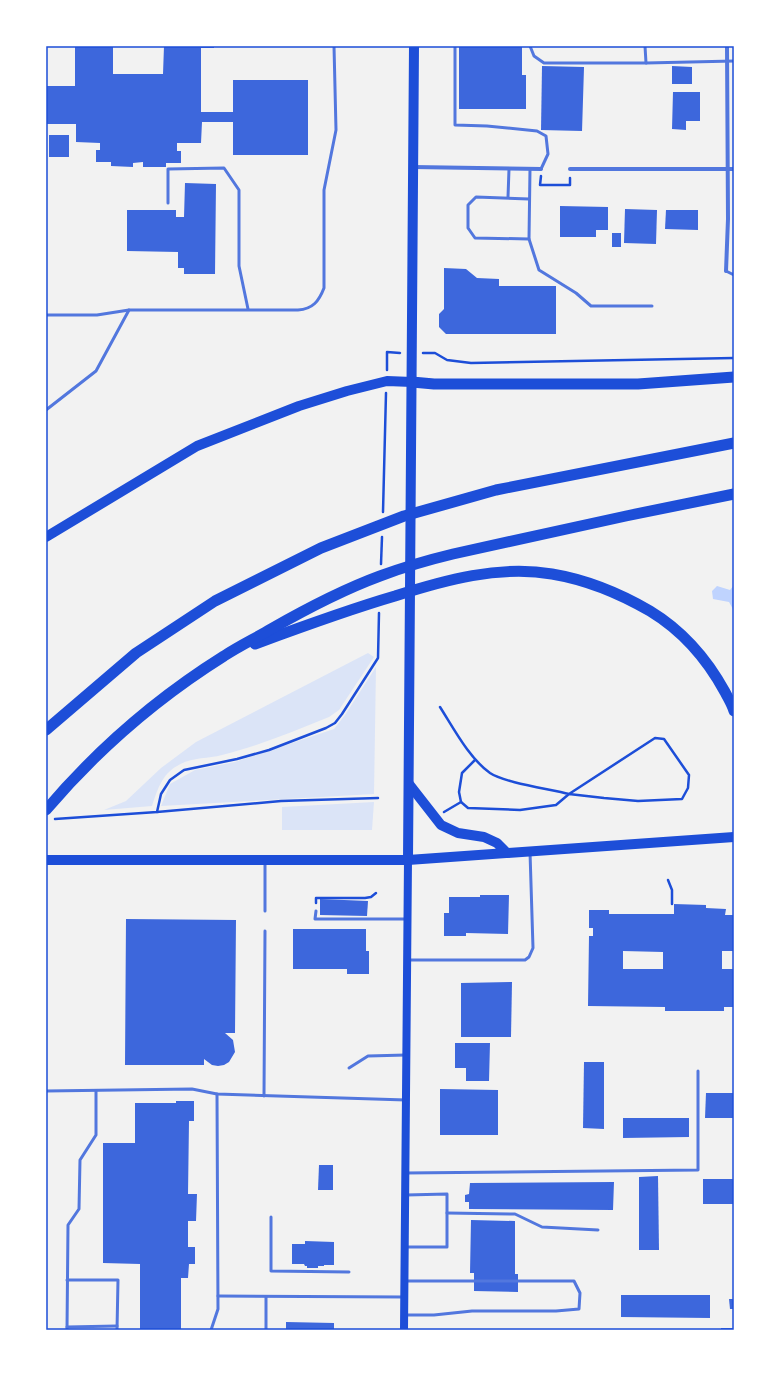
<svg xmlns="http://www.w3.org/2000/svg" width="780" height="1376" viewBox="0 0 780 1376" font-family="Jost,sans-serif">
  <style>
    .green { fill: #dbe4f7 }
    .water { fill: #bfd3fe }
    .building { fill: #3d67dc; fill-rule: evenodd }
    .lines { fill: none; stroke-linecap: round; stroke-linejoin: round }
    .path { stroke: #1d4ed8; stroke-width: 2.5 }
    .service { stroke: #5277de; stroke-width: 3 }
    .minor { stroke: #5277de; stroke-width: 4 }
    .secondary { stroke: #1d4ed8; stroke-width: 8 }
    .primary { stroke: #1d4ed8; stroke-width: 10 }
    .motorway { stroke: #1d4ed8; stroke-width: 11 }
    .neatline { fill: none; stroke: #1d4ed8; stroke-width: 1.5 }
  </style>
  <rect width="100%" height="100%" fill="#f2f2f2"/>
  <!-- green -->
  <g class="green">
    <path d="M368,653L374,657L339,710L329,717C294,731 259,746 222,755C207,759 191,757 177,766C162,774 157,791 152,806L104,810L126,801L161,768L196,742Z"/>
    <polygon points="376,667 374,794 161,806 170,784 195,770 235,762 334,729 345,715"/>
    <polygon points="374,802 372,830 282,830 282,807"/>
  </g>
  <!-- water -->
  <polygon class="water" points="734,585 734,611 729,602 713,599 712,591 717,586 730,590"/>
  <!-- building -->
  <g class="building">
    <polygon points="75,46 113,46 113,74 163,74 164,46 214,46 214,48 201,48 201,112 233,112 233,80 308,80 308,155 233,155 233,122 202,122 201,143 177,143 177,151 181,151 181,163 166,163 166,167 143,167 143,162 133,163 133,167 111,166 111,162 96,162 96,150 100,150 100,143 76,142 76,124 46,124 46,86 75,86"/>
    <polygon points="459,46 522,46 522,75 526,75 526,109 459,109"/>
    <polygon points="542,66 584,67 582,131 541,130"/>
    <polygon points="672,66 692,67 692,84 672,84"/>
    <polygon points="673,92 700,92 700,121 686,121 686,130 672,129"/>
    <rect x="49" y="135" width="20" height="22"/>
    <polygon points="185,183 216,184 215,274 184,274 184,268 178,268 178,252 127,251 127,210 176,210 176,217 184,217"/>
    <polygon points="560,206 608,207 608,230 596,230 596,237 560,237"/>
    <polygon points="625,209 657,210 656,244 624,243"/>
    <polygon points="666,210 698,210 698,230 665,229"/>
    <rect x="612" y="233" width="9" height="14"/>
    <polygon points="444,268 466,269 477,278 499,279 499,286 556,286 556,334 446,334 439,327 439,314 444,309"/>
    <polygon points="480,895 509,895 508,934 466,933 466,936 444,936 444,913 449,913 449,897 480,897"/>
    <polygon points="320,899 368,901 367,916 320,915"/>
    <path d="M674,904L706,905V908L726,909L725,915H734V951H722V969H734V1007H724V1011H665V1007L588,1006L589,936H593V928H589V910H609V914H674ZM623,951L663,952V969H623Z"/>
    <polygon points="126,919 236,920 235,1033 225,1033 233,1040 235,1052 229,1062 224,1065 218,1066 212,1065 204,1059 204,1065 125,1065"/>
    <polygon points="293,929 366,929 366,951 369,951 369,974 347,974 347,969 293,969"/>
    <polygon points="512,982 511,1037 461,1037 461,983"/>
    <polygon points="455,1043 490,1043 489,1081 466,1081 466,1068 455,1068"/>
    <polygon points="584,1062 604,1062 604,1129 583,1128"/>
    <polygon points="440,1089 498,1090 498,1135 440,1135"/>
    <polygon points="706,1093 734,1093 734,1118 705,1118"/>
    <polygon points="176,1101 194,1101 194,1121 189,1121 188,1194 197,1194 196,1221 188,1221 188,1247 195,1247 195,1264 189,1264 188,1278 181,1278 181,1330 140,1330 140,1264 103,1263 103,1143 135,1143 135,1103 176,1103"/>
    <polygon points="623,1118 689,1118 689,1137 623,1138"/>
    <polygon points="319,1165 333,1165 333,1190 318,1190"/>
    <polygon points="658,1176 659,1250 639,1250 639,1177"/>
    <rect x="703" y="1179" width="31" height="25"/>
    <polygon points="614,1182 613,1210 469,1209 469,1202 465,1202 465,1195 469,1194 470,1183"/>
    <polygon points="471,1220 515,1221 515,1274 518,1274 518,1292 474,1291 474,1273 470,1273"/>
    <polygon points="305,1241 334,1242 334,1265 324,1265 324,1266 318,1266 318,1268 307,1268 307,1266 305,1266 304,1264 292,1264 292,1244 305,1244"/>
    <polygon points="621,1295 710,1295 710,1318 621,1317"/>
    <polygon points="729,1299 734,1299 734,1309 730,1309"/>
    <polygon points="286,1322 334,1323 334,1330 286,1330"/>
    <rect x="721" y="1328" width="13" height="2"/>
  </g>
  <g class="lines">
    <!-- path -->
    <g class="path">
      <polyline points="541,176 540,185 570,185 570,178"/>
      <polyline points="423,353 435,353 447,360 471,363 734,358"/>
      <polyline points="387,370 387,352 400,353"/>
      <polyline points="383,512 386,393"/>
      <polyline points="381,564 382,537"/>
      <path d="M440,707C454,729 469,758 490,773C505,783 550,789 569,794L655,738L664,739L689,775L688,788L682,799L638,801L604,798L569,794L556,805L520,810L468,808L461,802"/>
      <polyline points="157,812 281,801 378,798"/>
      <polyline points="444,812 461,802 459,792 462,773 475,760"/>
      <polyline points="55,819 157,812 161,794 170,780 184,770 237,759 269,750 326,728 335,723 342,714 378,658 379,613"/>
      <polyline points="668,880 672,890 672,904"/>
      <polyline points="316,903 316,898 365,898 371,897 376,893"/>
    </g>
    <!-- service -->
    <g class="service">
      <polyline points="455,46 455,125 487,126 537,131 546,136 548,154 541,169"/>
      <polyline points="530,46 534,56 544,63 646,63 734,61"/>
      <polyline points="645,46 646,63"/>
      <polyline points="530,169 529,239 539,270 576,293 591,306 652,306"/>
      <polyline points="508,197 509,169"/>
      <polyline points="529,199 476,197 468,205 468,228 475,238 529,239"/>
      <polyline points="168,203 168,169 224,168 239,190 239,266 248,309"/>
      <polyline points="726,271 734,275"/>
      <path d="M46,315H97L129,310H298C313,309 319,301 324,288V190L336,130L334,46"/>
      <polyline points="46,410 96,371 129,310"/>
      <polyline points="265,862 265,911"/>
      <polyline points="316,911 315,919 407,919"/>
      <polyline points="409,960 525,960 529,957 533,948 530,852"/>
      <polyline points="349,1068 368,1056 406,1055"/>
      <polyline points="46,1091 192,1089 217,1094 406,1100"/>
      <polyline points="264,1096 265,931"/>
      <polyline points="405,1173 698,1170 698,1071"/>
      <polyline points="406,1195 447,1194 447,1247 406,1247"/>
      <polyline points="447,1213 515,1214 542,1227 598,1230"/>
      <polyline points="271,1217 271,1271 349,1272"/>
      <polyline points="67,1280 118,1280 117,1330"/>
      <polyline points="404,1281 574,1281 580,1293 579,1309 556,1311 472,1311 434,1315 406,1315"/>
      <polyline points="218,1296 404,1297"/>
      <polyline points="266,1297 266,1330"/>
      <polyline points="67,1327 117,1326"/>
      <polyline points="67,1330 68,1225 79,1209 80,1160 96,1135 96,1091"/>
      <polyline points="211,1330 218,1309 217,1094"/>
    </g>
    <!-- minor -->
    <g class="minor">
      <polyline points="413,167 541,169"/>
      <polyline points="570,169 734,169"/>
      <polyline points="726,271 728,219 727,46"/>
    </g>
    <!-- secondary -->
    <polyline class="secondary" points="404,1330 408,860"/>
    <!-- primary -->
    <g class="primary">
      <polyline points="46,537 197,446 299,406 347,391 387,381 412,382"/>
      <polyline points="409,784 441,825 458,833 484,837 497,843 507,853"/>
      <polyline points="46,860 408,860 734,837"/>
      <polyline points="408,860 414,46"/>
    </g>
    <!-- motorway -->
    <g class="motorway">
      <polyline points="412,382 434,384 638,384 734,377"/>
      <path d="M255,644C301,627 347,610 395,596C445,580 499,565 552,574C588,580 619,593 650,611C683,631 707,659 725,692C728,698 732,704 734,711"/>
      <polyline points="46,730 136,653 215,601 321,548 404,516 496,490 734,443"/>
      <path d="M46,810C97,750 157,698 224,656C239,646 256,638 271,629C306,609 342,590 380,576C404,567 428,560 453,554L626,516L734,494"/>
    </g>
  </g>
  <!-- border -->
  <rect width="780" height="1376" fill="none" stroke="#ffffff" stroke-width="94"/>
  <rect x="47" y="47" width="686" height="1282" class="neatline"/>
</svg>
